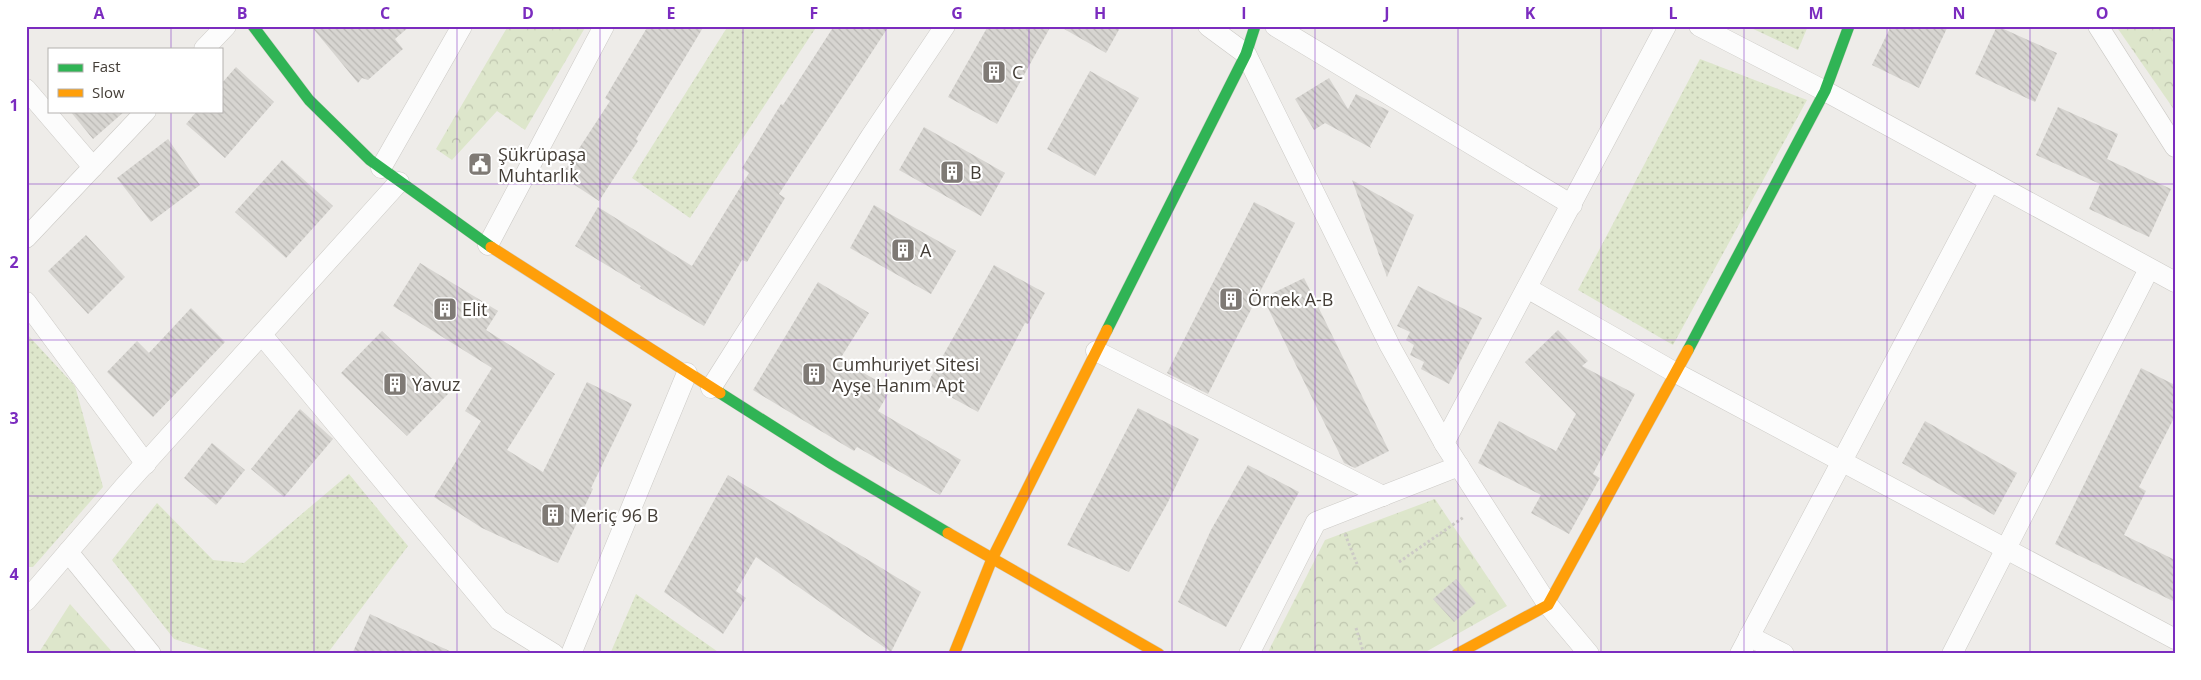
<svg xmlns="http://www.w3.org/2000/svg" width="2201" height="680" viewBox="0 0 2201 680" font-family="'Open Sans',sans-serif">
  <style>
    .grass { fill: url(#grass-dots) }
    .forest { fill: url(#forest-crowns) }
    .building { fill: url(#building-back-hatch) }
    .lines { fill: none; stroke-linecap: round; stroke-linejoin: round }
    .street-casing { stroke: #cccac6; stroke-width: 21 }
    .fast-casing { stroke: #cfcbc3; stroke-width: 12 }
    .slow-casing { stroke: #cfcbc3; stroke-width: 12 }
    .path { stroke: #cccac6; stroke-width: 3; stroke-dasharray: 2.5 2.5; stroke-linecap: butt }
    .street { stroke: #fcfcfc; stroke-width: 20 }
    .fast { stroke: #30b455; stroke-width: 11 }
    .slow { stroke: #ff9f0a; stroke-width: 11 }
    .grid { fill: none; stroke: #7b2cbf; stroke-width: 1; stroke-opacity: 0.55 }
    .labels { text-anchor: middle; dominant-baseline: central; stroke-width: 4.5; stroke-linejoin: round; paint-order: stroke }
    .poi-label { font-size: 18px; fill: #433d36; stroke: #fff; text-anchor: start }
    .neatline { fill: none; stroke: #7b2cbf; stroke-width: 2 }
    .grid-label { font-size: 16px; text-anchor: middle; font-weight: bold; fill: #7b2cbf }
  </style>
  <defs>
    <pattern id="grass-dots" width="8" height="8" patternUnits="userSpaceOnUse" patternTransform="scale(1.25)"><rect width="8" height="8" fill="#dde6cb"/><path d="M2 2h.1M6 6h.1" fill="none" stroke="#bfc6af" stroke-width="1.8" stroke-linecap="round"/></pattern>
    <pattern id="forest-crowns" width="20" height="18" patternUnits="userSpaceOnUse" patternTransform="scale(1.25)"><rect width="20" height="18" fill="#dde6cb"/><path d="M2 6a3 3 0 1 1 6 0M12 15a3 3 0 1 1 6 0" fill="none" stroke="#bfc6af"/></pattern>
    <pattern id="building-back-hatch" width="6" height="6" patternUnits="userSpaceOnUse" patternTransform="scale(1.25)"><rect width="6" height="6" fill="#d7d5d1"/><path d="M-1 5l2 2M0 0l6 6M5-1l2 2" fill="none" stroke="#bab8b4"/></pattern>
  </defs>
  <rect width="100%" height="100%" fill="#eeece9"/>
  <!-- grass -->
  <g class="grass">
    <polygon points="728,26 817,26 690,218 632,178"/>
    <polygon points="1747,26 1808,26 1798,50"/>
    <polygon points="1700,59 1807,100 1673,345 1578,290"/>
    <polygon points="26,333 75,386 103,487 33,567 26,567"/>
    <polygon points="349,474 408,546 327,654 221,654 174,639 112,560 157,503 213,560 244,563"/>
    <polygon points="636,594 721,654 610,654"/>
  </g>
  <!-- forest -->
  <g class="forest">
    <polygon points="508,26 586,26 525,130 497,111 452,160 436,149"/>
    <polygon points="2116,26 2175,26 2175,111"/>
    <polygon points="1435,499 1507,606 1422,654 1267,654 1325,540"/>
    <polygon points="70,604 114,654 38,654"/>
  </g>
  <!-- building -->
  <g class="building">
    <polygon points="311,26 410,26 395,39 403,49 368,80 362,78 358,83"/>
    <polygon points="648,26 704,26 636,139 638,141 599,201 561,176 610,101 605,98"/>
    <polygon points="834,26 889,26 779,194 785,198 747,262 742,260 704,326 640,288 641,286 575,246 598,207 692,266 749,173 742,168 781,104 783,105"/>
    <polygon points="988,26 1051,26 997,124 948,97"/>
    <polygon points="1059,26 1121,26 1106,53"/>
    <polygon points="1891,26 1948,26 1919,88 1872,65"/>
    <polygon points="1997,26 2057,53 2035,102 1975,74"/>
    <polygon points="236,67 274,102 225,158 186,124 197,111 221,111 221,84"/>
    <polygon points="1090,71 1139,98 1095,176 1047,149"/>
    <polygon points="1329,78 1348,109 1356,94 1389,111 1370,146 1371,148 1325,123 1314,130 1295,99"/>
    <polygon points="2058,107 2118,134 2107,159 2171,189 2149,237 2089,209 2100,184 2036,155"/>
    <polygon points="70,111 125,111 93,139"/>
    <polygon points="924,127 1005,173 981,216 899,170"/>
    <polygon points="168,139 200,185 151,222 117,178"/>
    <polygon points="282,160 333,206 286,258 235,212"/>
    <polygon points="1352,180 1414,215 1387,277"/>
    <polygon points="1254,202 1295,223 1208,394 1167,373"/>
    <polygon points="874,205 956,251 931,294 850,248"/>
    <polygon points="86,235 125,277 88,314 48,271"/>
    <polygon points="420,263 498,311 486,330 555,374 507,450 543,472 587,382 632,404 591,488 593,489 558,563 482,528 434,497 481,421 465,411 492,368 393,306"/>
    <polygon points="994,265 1045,293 1028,324 1025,323 978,412 927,384"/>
    <polygon points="1304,278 1389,451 1355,468 1344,463 1263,298"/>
    <polygon points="818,282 869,313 840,359 891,389 878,411 961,460 940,495 857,447 854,451 753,390"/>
    <polygon points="1418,286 1482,318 1449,384 1421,369 1424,362 1410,355 1414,345 1406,340 1410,332 1397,326"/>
    <polygon points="191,308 225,342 153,417 107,372 137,341 149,353"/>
    <polygon points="1558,330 1588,361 1582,366 1635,394 1593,474 1600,478 1569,534 1531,513 1541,495 1478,463 1499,421 1556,451 1576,414 1525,362"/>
    <polygon points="382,331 448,394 407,436 341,373"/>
    <polygon points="2141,368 2175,385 2175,416 2139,487 2146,491 2124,535 2175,560 2175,602 2055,544"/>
    <polygon points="1138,408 1199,439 1167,504 1129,572 1067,545"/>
    <polygon points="300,409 333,439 284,497 251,469"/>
    <polygon points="1925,421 2017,473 1994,515 1902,463"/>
    <polygon points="212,443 245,470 216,505 184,478"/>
    <polygon points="1248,465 1299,492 1226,627 1178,602 1211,530"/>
    <polygon points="728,475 921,592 891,652 756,557 736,591 746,598 723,634 664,592"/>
    <polygon points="1456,579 1476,603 1454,622 1433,599"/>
    <polygon points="370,614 456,654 352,654"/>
  </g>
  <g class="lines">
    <!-- street casing -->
    <g class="street-casing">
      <g id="street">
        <polyline points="1208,26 1246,54 1390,346 1444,443 1548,605 1589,654"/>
        <polyline points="1275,26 1572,205"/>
        <polyline points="1699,26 1825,91 2175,282"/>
        <polyline points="2098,26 2175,147"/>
        <polyline points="204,49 226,26"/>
        <polyline points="26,89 93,167"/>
        <polyline points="381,168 462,26"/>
        <polyline points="26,238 146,111"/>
        <polyline points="488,245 604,26"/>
        <polyline points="1527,288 1676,373 2175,639"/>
        <polyline points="26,302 146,464"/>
        <polyline points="262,335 499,620 554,654"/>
        <polyline points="1096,351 1383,496"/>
        <polyline points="711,388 871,136 945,26"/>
        <polyline points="1444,443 1666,26"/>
        <polyline points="68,552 151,654"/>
        <polyline points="26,601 123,488 399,182"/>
        <polyline points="1749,636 1784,654"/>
        <polyline points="571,654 687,373"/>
        <polyline points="1249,654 1316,522 1459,466"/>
        <polyline points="1740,654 1990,181"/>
        <polyline points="1952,654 2149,269"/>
      </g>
    </g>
    <!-- fast casing -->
    <g class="fast-casing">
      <g id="fast">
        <polyline points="253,26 309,100 370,160 491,247"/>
        <polyline points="1107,330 1246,54 1255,26"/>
        <polyline points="1688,350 1825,91 1849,26"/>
        <polyline points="720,393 832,464 948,533"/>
      </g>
    </g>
    <!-- slow casing -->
    <g class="slow-casing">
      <g id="slow">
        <polyline points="491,247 720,393"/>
        <polyline points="948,533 1159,654"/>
        <polyline points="954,654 992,559 1107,330"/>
        <polyline points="1457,654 1548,605 1688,350"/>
      </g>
    </g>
    <!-- path -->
    <g class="path">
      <polyline points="1345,534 1357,564"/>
      <polyline points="1399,562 1464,517"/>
      <polyline points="1356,628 1364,654"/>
    </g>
    <!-- street -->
    <use href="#street" class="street"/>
    <!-- fast -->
    <use href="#fast" class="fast"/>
    <!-- slow -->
    <use href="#slow" class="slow"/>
  </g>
  <!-- grid -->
  <path class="grid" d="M171,26V49M314,26V654M457,26V654M600,26V654M743,26V654M886,26V654M1029,26V654M1172,26V654M1315,26V654M1458,26V654M1601,26V654M1744,26V654M1887,26V654M2030,26V654M171,111V654M26,184H2175M26,340H2175M26,496H2175"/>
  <!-- icons -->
  <defs>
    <g id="building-square" transform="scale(1.25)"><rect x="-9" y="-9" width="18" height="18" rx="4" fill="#7f7a75" stroke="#fff"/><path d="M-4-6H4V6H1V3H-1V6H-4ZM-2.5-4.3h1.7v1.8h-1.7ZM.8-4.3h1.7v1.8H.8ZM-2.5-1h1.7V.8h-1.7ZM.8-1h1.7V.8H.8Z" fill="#fff"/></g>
    <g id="civic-square" transform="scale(1.25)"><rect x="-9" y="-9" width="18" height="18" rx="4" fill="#7f7a75" stroke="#fff"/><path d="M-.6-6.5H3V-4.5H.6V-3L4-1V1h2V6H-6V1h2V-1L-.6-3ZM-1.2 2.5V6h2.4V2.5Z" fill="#fff"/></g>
  </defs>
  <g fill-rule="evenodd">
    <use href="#building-square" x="994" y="72"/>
    <use href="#civic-square" x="480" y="164"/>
    <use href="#building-square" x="952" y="172"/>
    <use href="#building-square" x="903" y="250"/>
    <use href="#building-square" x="1231" y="299"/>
    <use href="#building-square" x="445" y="309"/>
    <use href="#building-square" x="814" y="374"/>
    <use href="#building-square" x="395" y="384"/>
    <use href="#building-square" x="553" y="515"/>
  </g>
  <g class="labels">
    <!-- poi labels -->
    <g class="poi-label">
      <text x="1012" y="72">C</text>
      <text x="498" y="154">Şükrüpaşa<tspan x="498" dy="21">Muhtarlık</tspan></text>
      <text x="970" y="172">B</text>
      <text x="920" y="250">A</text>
      <text x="1248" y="299">Örnek A-B</text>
      <text x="462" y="309">Elit</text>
      <text x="832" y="364">Cumhuriyet Sitesi<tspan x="832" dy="21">Ayşe Hanım Apt</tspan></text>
      <text x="412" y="384">Yavuz</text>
      <text x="570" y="515">Meriç 96 B</text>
    </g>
  </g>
  <!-- border -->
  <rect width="2201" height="680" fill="none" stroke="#ffffff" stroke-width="55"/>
  <!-- legend -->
  <rect x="48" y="48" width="175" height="65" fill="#ffffff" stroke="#b4b1af"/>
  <rect x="58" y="64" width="25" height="8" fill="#30b455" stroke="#b4b1af"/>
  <text x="92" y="72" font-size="15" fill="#433d36">Fast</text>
  <rect x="58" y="89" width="25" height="8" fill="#ff9f0a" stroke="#b4b1af"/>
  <text x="92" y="98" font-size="15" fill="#433d36">Slow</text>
  <rect x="28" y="28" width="2146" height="624" class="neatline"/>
  <g class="grid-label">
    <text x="99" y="19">A</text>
    <text x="242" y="19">B</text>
    <text x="385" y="19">C</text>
    <text x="528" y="19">D</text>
    <text x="671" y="19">E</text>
    <text x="814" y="19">F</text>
    <text x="957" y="19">G</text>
    <text x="1100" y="19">H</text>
    <text x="1244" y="19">I</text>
    <text x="1387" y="19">J</text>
    <text x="1530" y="19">K</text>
    <text x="1673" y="19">L</text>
    <text x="1816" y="19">M</text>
    <text x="1959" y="19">N</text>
    <text x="2102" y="19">O</text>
    <text x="14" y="111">1</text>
    <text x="14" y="268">2</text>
    <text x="14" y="424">3</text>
    <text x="14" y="580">4</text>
  </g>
</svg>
